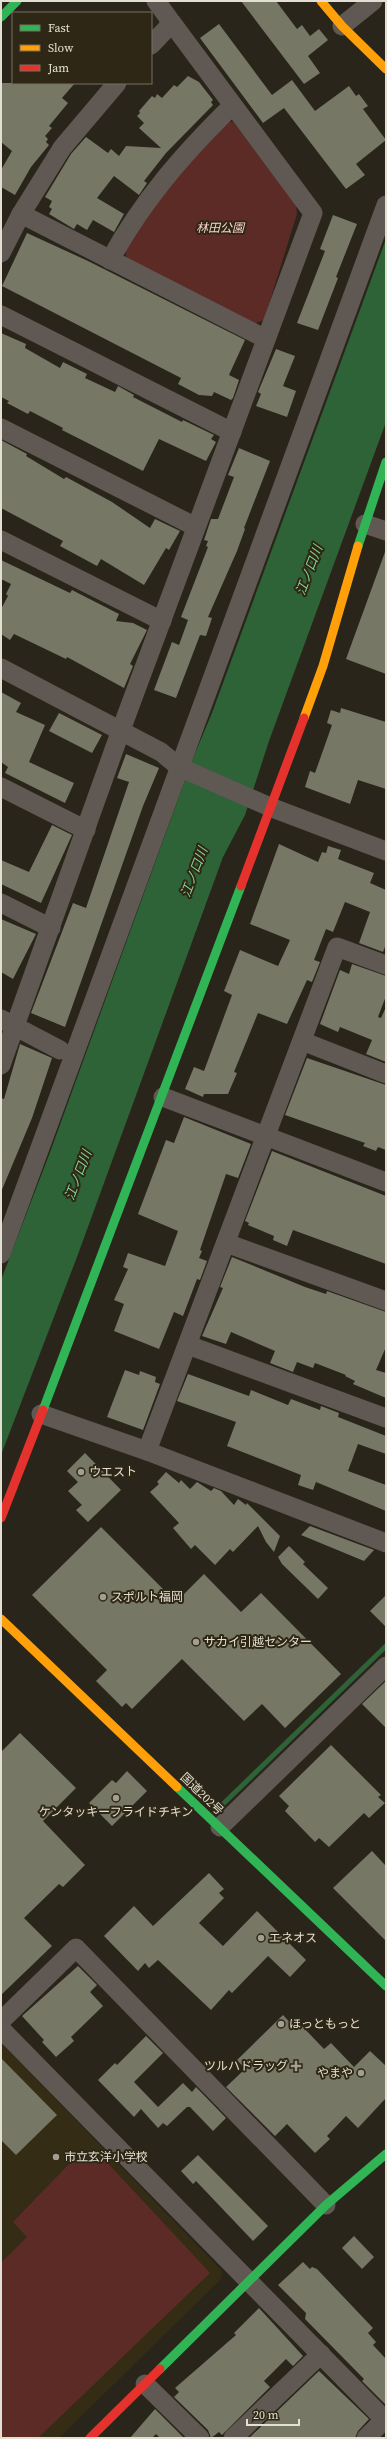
<svg xmlns="http://www.w3.org/2000/svg" width="387" height="2439" viewBox="0 0 387 2439" font-family="'Source Serif 4','Noto Sans JP',serif">
  <style>
    .built { fill: #352c15 }
    .green { fill: #5d2b26 }
    .water { fill: #2e6237 }
    .lines { fill: none; stroke-linecap: round; stroke-linejoin: round }
    .stream { stroke: #2e6237; stroke-width: 5 }
    .building { fill: #767764 }
    .street { stroke: #605852; stroke-width: 19 }
    .fast { stroke: #30b455; stroke-width: 9 }
    .slow { stroke: #ff9f0a; stroke-width: 9 }
    .jam { stroke: #e5322d; stroke-width: 9 }
    .poi-dot { fill: #a29e93; stroke: #2f2715; stroke-width: 1.5 }
    .labels { text-anchor: middle; dominant-baseline: central; stroke-width: 4; stroke-linejoin: round; paint-order: stroke }
    .park-label { font-size: 12px; font-style: italic; fill: #fcd0cb; stroke: #2f2715 }
    .poi-label { font-size: 12px; fill: #e3dfd3; stroke: #2f2715; text-anchor: start }
    .street-label { font-size: 12px; fill: #e3dfd3; stroke: #2f2715 }
    .water-label { font-size: 13px; font-style: italic; fill: #83d591; stroke: #2f2715 }
  </style>
  <rect width="100%" height="100%" fill="#29251b"/>
  <!-- built -->
  <polygon class="built" points="1,2043 222,2271 221,2279 59,2438 1,2438"/>
  <!-- green -->
  <g class="green">
    <polygon points="224,121 233,122 296,204 297,214 264,320 253,324 127,260 125,251 147,213"/>
    <polygon points="102,2157 210,2273 38,2438 1,2438 1,2263 27,2237 13,2222 75,2158"/>
  </g>
  <!-- water -->
  <polygon class="water" points="386,239 386,422 269,741 245,815 223,857 77,1257 1,1455 1,1280 49,1155 193,758 212,713"/>
  <g class="lines">
    <!-- stream -->
    <polyline class="stream" points="222,1805 386,1646"/>
  </g>
  <!-- building -->
  <g class="building">
    <polygon points="241,1 276,1 297,29 302,25 310,36 319,29 328,40 308,56 320,73 304,84"/>
    <polygon points="219,24 272,95 292,80 315,111 349,86 356,96 359,94 368,106 363,109 386,140 356,164 365,175 346,189 284,108 263,123 200,38"/>
    <polygon points="188,76 199,82 213,100 211,102 213,105 166,153 144,181 147,183 139,195 114,176 97,198 124,214 114,232 93,220 87,230 77,224 74,229 49,214 52,209 49,207 52,201 45,197 71,154 86,137 108,153 111,149 119,156 126,146 161,148 139,128 144,123 137,116 140,113 139,111 152,96 155,98 157,94 162,98 174,85 177,87"/>
    <polygon points="1,83 75,83 62,98 68,103 49,126 52,128 45,136 48,139 46,142 49,145 31,167 15,195 1,187 1,170 12,151 1,142"/>
    <polygon points="333,215 357,224 336,277 338,278 318,330 297,323 325,251 320,249"/>
    <polygon points="27,233 88,261 245,340 229,375 239,380 233,398 231,400 214,392 212,396 199,395 178,384 181,378 2,286"/>
    <polygon points="1,333 26,344 25,348 60,368 63,362 87,374 85,378 115,392 118,386 134,395 133,397 182,422 183,420 214,435 211,439 216,442 206,461 159,439 143,471 62,430 63,428 30,411 28,414 7,403 9,401 1,397"/>
    <polygon points="276,349 295,356 283,386 296,391 287,417 256,406 261,394 258,392"/>
    <polygon points="1,440 27,454 26,456 64,479 66,477 112,502 150,528 155,519 180,531 169,550 166,548 144,585 101,559 97,566 60,546 63,541 1,508"/>
    <polygon points="239,448 270,461 244,528 245,529 237,551 208,617 212,618 206,636 200,635 176,698 154,690 172,642 179,645 188,620 181,617 208,547 206,546 208,541 204,540 211,519 218,519 234,477 228,475"/>
    <polygon points="385,552 386,552 386,674 346,659"/>
    <polygon points="1,560 70,593 72,590 119,614 116,621 133,623 147,630 130,664 133,666 124,688 67,657 66,659 14,634 10,640 1,634 1,609 8,596 6,594 11,584 1,579"/>
    <polygon points="1,692 21,703 16,712 45,725 29,762 74,783 65,803 5,773 8,767 1,762"/>
    <polygon points="341,708 386,722 386,789 358,780 350,804 305,787 310,771 315,773 332,725 327,723 331,710 340,713"/>
    <polygon points="59,713 102,735 92,753 49,731"/>
    <polygon points="126,754 159,768 143,806 65,1027 31,1013 73,903 86,908 129,782 117,778"/>
    <polygon points="52,825 72,835 41,903 1,884 1,860 29,872"/>
    <polygon points="279,844 318,862 322,852 326,853 328,846 341,850 338,859 374,873 370,883 386,890 386,944 383,952 359,943 370,912 345,902 333,932 326,929 314,960 320,962 312,982 307,980 287,1024 258,1013 234,1072 237,1073 228,1094 204,1094 203,1097 185,1089 194,1067 204,1071 232,995 224,991 240,950 278,966 290,940 250,924"/>
    <polygon points="1,919 36,934 13,979 1,972"/>
    <polygon points="352,964 386,976 386,996 378,1017 381,1018 386,1007 386,1062 366,1054 372,1040 340,1027 338,1032 320,1024 340,970 349,974"/>
    <polygon points="20,1044 52,1058 32,1118 1,1192 1,1098 4,1099"/>
    <polygon points="307,1058 386,1085 386,1150 378,1147 376,1151 363,1146 365,1143 285,1115"/>
    <polygon points="184,1117 251,1144 238,1178 226,1174 200,1250 202,1251 199,1258 207,1261 200,1280 197,1279 183,1316 174,1312 159,1349 114,1331 124,1304 114,1300 128,1269 123,1267 128,1253 165,1266 178,1231 138,1214 166,1140 174,1143"/>
    <polygon points="272,1151 386,1196 386,1264 293,1230 287,1246 273,1240 274,1236 248,1225 249,1223 245,1221"/>
    <polygon points="232,1257 305,1287 326,1294 327,1291 386,1312 386,1347 376,1370 386,1373 386,1398 353,1384 355,1381 345,1376 346,1375 315,1363 313,1368 297,1362 293,1372 270,1363 275,1351 231,1332 226,1344 202,1336 223,1288 220,1287"/>
    <polygon points="125,1370 139,1375 140,1371 156,1377 155,1382 160,1384 143,1430 107,1417"/>
    <polygon points="188,1374 249,1396 251,1390 288,1405 291,1399 320,1410 321,1406 339,1413 338,1417 386,1436 386,1454 358,1444 348,1471 386,1485 386,1511 316,1482 313,1490 298,1485 301,1475 227,1446 236,1422 177,1401"/>
    <polygon points="85,1453 121,1490 88,1522 76,1510 82,1505 68,1491 78,1482 67,1471"/>
    <polygon points="166,1472 179,1483 181,1480 190,1489 197,1482 211,1491 214,1488 221,1491 234,1505 238,1499 246,1505 247,1503 280,1536 274,1552 266,1542 258,1526 233,1552 230,1549 215,1565 195,1545 191,1549 173,1528 179,1523 150,1492 159,1484 157,1482"/>
    <polygon points="310,1526 374,1550 364,1561 301,1535"/>
    <polygon points="101,1527 176,1602 204,1574 241,1612 261,1593 341,1674 285,1728 262,1704 244,1721 182,1659 132,1709 126,1703 122,1707 96,1681 107,1670 32,1595"/>
    <polygon points="289,1546 305,1562 303,1564 328,1588 318,1599 282,1564 278,1557"/>
    <polygon points="386,1595 386,1627 370,1611"/>
    <polygon points="386,1681 386,1728 362,1704"/>
    <polygon points="20,1733 76,1788 43,1821 85,1865 63,1887 59,1884 24,1918 52,1946 1,1995 1,1752"/>
    <polygon points="331,1745 381,1795 378,1797 385,1803 369,1818 364,1813 329,1847 319,1838 315,1842 285,1811 289,1806 279,1796"/>
    <polygon points="127,1771 147,1791 112,1826 89,1803 112,1780 116,1783"/>
    <polygon points="372,1851 386,1866 386,1941 333,1888"/>
    <polygon points="209,1873 224,1889 219,1893 224,1898 199,1923 223,1946 257,1911 306,1960 290,1977 268,1956 232,1993 229,1990 211,2010 158,1960 149,1968 145,1963 138,1971 104,1936 134,1906 153,1926"/>
    <polygon points="78,1966 97,1985 90,1992 103,2006 71,2037 74,2041 56,2057 42,2042 44,2040 22,2016"/>
    <polygon points="283,2015 297,2030 301,2025 324,2049 331,2043 354,2067 370,2051 386,2066 386,2098 358,2128 346,2116 327,2136 330,2139 315,2153 287,2124 275,2136 226,2087 245,2069 237,2060"/>
    <polygon points="146,2036 163,2053 134,2082 158,2107 183,2083 192,2092 196,2087 226,2118 213,2131 190,2107 187,2107 167,2126 163,2123 158,2128 141,2109 134,2117 98,2080 115,2063 117,2065"/>
    <polygon points="1,2058 57,2115 16,2155 1,2140"/>
    <polygon points="198,2155 268,2226 253,2241 196,2181 193,2184 181,2171"/>
    <polygon points="354,2236 374,2257 362,2269 342,2248"/>
    <polygon points="303,2262 310,2269 312,2267 317,2269 373,2328 368,2333 376,2342 373,2345 386,2359 386,2405 362,2381 364,2379 305,2319 306,2313 278,2285"/>
    <polygon points="259,2308 303,2356 293,2366 286,2359 264,2381 270,2387 222,2435 219,2432 211,2438 208,2430 174,2397 179,2392 175,2388 236,2335 234,2333"/>
    <polygon points="319,2371 369,2419 358,2431 355,2438 249,2438"/>
    <polygon points="155,2409 184,2438 160,2438 156,2434 152,2438 130,2438"/>
  </g>
  <g class="lines">
    <!-- street -->
    <g class="street">
      <polyline points="342,26 373,1"/>
      <polyline points="151,45 172,23 156,1"/>
      <polyline points="21,214 266,339"/>
      <polyline points="1,253 21,214 62,148 117,83"/>
      <path d="M110,260C143,200 183,154 232,106"/>
      <polyline points="1,315 232,432"/>
      <polyline points="1,428 196,527"/>
      <polyline points="365,524 386,531"/>
      <polyline points="1,540 162,621"/>
      <polyline points="1,668 161,752 179,767 270,807 386,851"/>
      <polyline points="1,787 86,830"/>
      <polyline points="1,903 51,928"/>
      <polyline points="1,1019 60,1050"/>
      <polyline points="302,1041 386,1074"/>
      <polyline points="1,1065 121,730 313,213 172,23"/>
      <polyline points="163,1097 386,1182"/>
      <polyline points="226,1243 386,1301"/>
      <polyline points="1,1254 386,205"/>
      <polyline points="188,1345 386,1418"/>
      <polyline points="41,1414 147,1451 386,1543"/>
      <polyline points="147,1451 337,947 386,965"/>
      <polyline points="220,1827 386,1666"/>
      <polyline points="1,2021 76,1948 326,2205"/>
      <polyline points="1,2029 386,2421"/>
      <polyline points="145,2384 200,2438"/>
      <polyline points="233,2438 321,2354"/>
      <polyline points="366,2438 384,2420"/>
    </g>
    <!-- fast -->
    <g class="fast">
      <polyline points="1,17 17,1"/>
      <polyline points="358,546 386,462"/>
      <polyline points="43,1410 241,886"/>
      <polyline points="177,1787 386,1986"/>
      <polyline points="160,2369 326,2205 386,2154"/>
    </g>
    <!-- slow -->
    <g class="slow">
      <polyline points="321,1 342,26 386,69"/>
      <polyline points="304,718 323,666 358,546"/>
      <polyline points="1,1619 177,1787"/>
    </g>
    <!-- jam -->
    <g class="jam">
      <polyline points="241,886 304,718"/>
      <polyline points="1,1518 43,1410"/>
      <polyline points="90,2438 160,2369"/>
    </g>
  </g>
  <!-- markers -->
  <g class="poi-dot">
    <circle cx="81" cy="1472" r="4"/>
    <circle cx="103" cy="1597" r="4"/>
    <circle cx="196" cy="1642" r="4"/>
    <circle cx="116" cy="1798" r="4"/>
    <circle cx="261" cy="1938" r="4"/>
    <circle cx="281" cy="2024" r="4"/>
    <path d="M294 2060h4v4h4v4h-4v4h-4v-4h-4v-4h4z"/>
    <circle cx="361" cy="2073" r="4"/>
    <circle cx="56" cy="2157" r="4"/>
  </g>
  <g class="labels">
    <!-- park labels -->
    <g class="park-label">
      <text x="220" y="228">林田公園</text>
    </g>
    <!-- poi labels -->
    <g class="poi-label">
      <text x="89" y="1472">ウエスト</text>
      <text x="111" y="1597">スポルト福岡</text>
      <text x="204" y="1642">サカイ引越センター</text>
      <text x="116" y="1812" text-anchor="middle">ケンタッキーフライドチキン</text>
      <text x="269" y="1938">エネオス</text>
      <text x="289" y="2024">ほっともっと</text>
      <text x="288" y="2066" text-anchor="end">ツルハドラッグ</text>
      <text x="353" y="2073" text-anchor="end">やまや</text>
      <text x="64" y="2157">市立玄洋小学校</text>
    </g>
    <!-- street labels -->
    <g class="street-label">
      <text transform="translate(202 1794) rotate(44)">国道202号</text>
    </g>
    <!-- water labels -->
    <g class="water-label">
      <text transform="translate(309 570) rotate(-69)">江ノ口川</text>
      <text transform="translate(194 872) rotate(-69)">江ノ口川</text>
      <text transform="translate(78 1175) rotate(-69)">江ノ口川</text>
    </g>
  </g>
  <!-- border -->
  <rect width="387" height="2439" fill="none" stroke="#e3dfd3" stroke-width="4"/>
  <!-- legend -->
  <rect x="12" y="12" width="140" height="72" fill="#2f2715" stroke="#777161"/>
  <rect x="20" y="25" width="20" height="6" fill="#30b455" stroke="#777161"/>
  <text x="48" y="32" font-size="12" fill="#e3dfd3">Fast</text>
  <rect x="20" y="45" width="20" height="6" fill="#ff9f0a" stroke="#777161"/>
  <text x="48" y="52" font-size="12" fill="#e3dfd3">Slow</text>
  <rect x="20" y="65" width="20" height="6" fill="#e5322d" stroke="#777161"/>
  <text x="48" y="72" font-size="12" fill="#e3dfd3">Jam</text>
  <!-- scale -->
  <path d="M247 2419v6h52v-6" fill="none" stroke="#e3dfd3" stroke-width="2"/>
  <text x="253" y="2419" font-size="12" fill="#e3dfd3" stroke="#2f2715" stroke-width="3" paint-order="stroke">20 m</text>
</svg>
